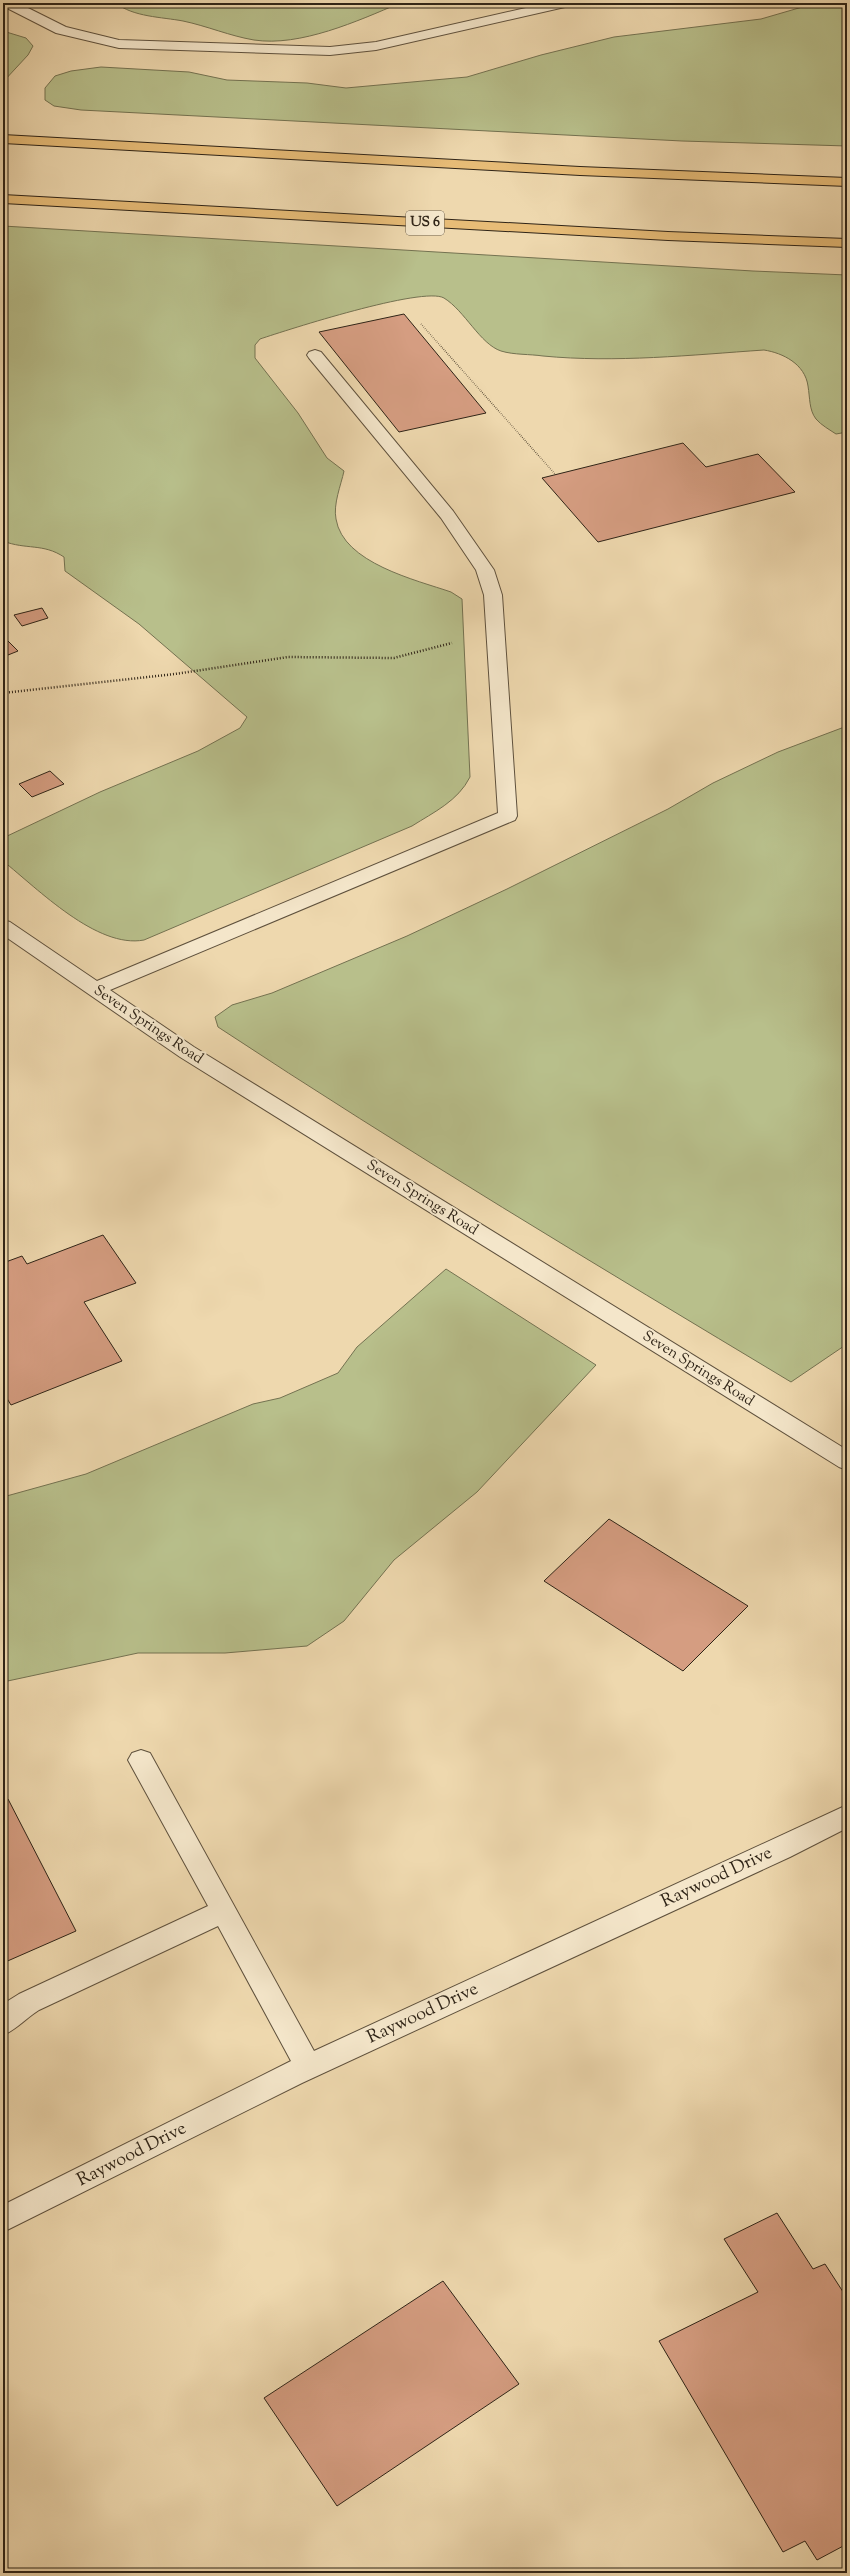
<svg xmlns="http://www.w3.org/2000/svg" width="850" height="2576" viewBox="0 0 850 2576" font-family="'Sorts Mill Goudy',serif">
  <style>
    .green { fill: #b8bf8b; stroke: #747251 }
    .building { fill: #d59d81; stroke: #2f2417 }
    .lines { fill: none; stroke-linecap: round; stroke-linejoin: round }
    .minor-casing { stroke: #5f513d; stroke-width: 2 }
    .highway-casing { stroke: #2f2417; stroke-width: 2 }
    .path-far1 { stroke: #2f2417; stroke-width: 1.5; stroke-dasharray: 0.5 1.5; stroke-linecap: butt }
    .path { stroke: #2f2417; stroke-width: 2.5; stroke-dasharray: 1 2; stroke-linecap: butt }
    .minor { fill: #f4e6ca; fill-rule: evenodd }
    .highway { fill: #e7bc77; fill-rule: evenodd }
    .labels { text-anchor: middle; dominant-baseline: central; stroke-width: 4; stroke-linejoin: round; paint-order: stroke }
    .shield { fill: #f4e6ca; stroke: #6a5e4d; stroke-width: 1 }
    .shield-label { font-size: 14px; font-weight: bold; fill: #2f2417 }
    .street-label { font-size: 15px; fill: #2f2417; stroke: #f4e6ca }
    .near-street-label { font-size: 18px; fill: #2f2417; stroke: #f4e6ca }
  </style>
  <rect width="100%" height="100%" fill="#eed8ae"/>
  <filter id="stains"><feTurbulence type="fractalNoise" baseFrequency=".005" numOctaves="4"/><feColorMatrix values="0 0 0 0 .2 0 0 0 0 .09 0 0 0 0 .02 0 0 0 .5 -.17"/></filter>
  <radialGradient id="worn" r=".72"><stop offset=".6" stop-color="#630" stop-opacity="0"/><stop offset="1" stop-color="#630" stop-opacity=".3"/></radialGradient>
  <!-- green -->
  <g class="green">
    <path d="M116,3H400C358,21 300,47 254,40C230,36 207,26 183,21C162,17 133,17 116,3Z"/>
    <polygon points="816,3 847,3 847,146 682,141 81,110 54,106 45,100 45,88 55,76 71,71 101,67 189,72 227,80 307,83 346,88 467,77 541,55 614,37 761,19"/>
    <polygon points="3,31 26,38 33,46 28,55 3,82"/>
    <path d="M3,226L753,271L847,275V432L836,434C830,430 821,425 816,419C809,410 810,398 808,386C805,364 783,353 764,350C691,355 616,363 543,356C530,354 514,355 501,351C480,344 465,311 444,298C423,286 287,330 260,339L255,345V358L298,413L327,458L344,471C341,485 333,504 336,519C343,563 416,580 451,592L462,599L470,777C458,801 434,812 412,826L144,940C97,949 38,889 3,861V838L100,792L198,751L240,728L247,717L139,624L65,571L64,557C43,543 26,550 3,541Z"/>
    <path d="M847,726V1344L791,1382C598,1266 406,1151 218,1027L215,1017L232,1005L272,993L407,936L507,889L668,809L713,783L778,752Z"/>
    <polygon points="446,1269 596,1365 477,1492 394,1560 344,1621 307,1646 225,1653 138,1653 3,1682 3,1497 86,1474 253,1404 280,1398 338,1373 357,1347"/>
  </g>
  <!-- building -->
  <g class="building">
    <polygon points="404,314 486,413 399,432 319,332"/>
    <polygon points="683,443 706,467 758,454 795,492 598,542 542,478"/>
    <polygon points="42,608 48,618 22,626 14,615"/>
    <polygon points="3,636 18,651 3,657"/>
    <polygon points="50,771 64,784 32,797 19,784"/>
    <polygon points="103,1235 136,1283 84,1302 122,1361 11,1405 3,1392 3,1263 22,1256 27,1264"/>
    <polygon points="609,1519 748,1606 683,1671 544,1581"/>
    <polygon points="8,1799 76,1931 3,1963 3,1801"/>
    <polygon points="777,2213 813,2269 825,2264 847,2298 847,2544 817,2560 805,2541 783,2552 659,2341 758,2292 724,2239"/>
    <polygon points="443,2281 519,2384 337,2506 264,2398"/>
  </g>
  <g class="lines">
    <!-- minor casing -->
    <g class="minor-casing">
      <g id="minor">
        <polygon points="3,3 18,3 66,27 119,40 330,47 376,42 548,3 572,3 565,7 376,50 330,55 119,48 56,33 3,6"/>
        <polygon points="315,350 321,352 453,511 494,570 502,595 517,816 515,820 110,990 194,1047 847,1450 847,1470 839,1467 180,1057 3,935 3,920 10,922 97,981 498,813 484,595 476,570 441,518 309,358 307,355 309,352"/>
        <path d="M141,1750L150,1753L314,2051L847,1805V1828L790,1857L302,2083L3,2232V2205L291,2061L218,1926L39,2010C26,2018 16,2030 3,2035V2004L19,1994L208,1906L128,1760L132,1753Z"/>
      </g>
    </g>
    <!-- highway casing -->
    <g class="highway-casing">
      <g id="highway">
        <polygon points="3,135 580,167 847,178 847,186 580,175 3,143"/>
        <polygon points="3,195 668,232 847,239 847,247 668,240 3,203"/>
      </g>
    </g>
    <!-- path-far1 -->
    <polyline class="path-far1" points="421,324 555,474"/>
    <!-- path -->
    <polyline class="path" points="3,693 175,674 288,657 394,658 452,643"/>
    <!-- minor -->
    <use href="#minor" class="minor"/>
    <!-- highway -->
    <use href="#highway" class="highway"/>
  </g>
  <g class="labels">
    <!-- shield labels -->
    <rect class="shield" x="406" y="211" width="38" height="24" rx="3"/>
    <g class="shield-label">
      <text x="425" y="223">US 6</text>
    </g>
    <!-- street labels -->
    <g class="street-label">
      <text transform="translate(148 1025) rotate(34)">Seven Springs Road</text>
      <text transform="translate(422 1198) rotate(32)">Seven Springs Road</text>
      <text transform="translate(698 1369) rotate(32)">Seven Springs Road</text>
    </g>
    <!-- near-street labels -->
    <g class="near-street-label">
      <text transform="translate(717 1878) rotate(-25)">Raywood Drive</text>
      <text transform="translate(423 2014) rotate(-25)">Raywood Drive</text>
      <text transform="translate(132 2155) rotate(-27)">Raywood Drive</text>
    </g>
  </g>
  <!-- margin -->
  <rect width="850" height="2576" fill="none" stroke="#eed8ae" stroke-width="16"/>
  <rect x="4" y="4" width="842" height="2568" fill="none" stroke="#2f2417" stroke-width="2"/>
  <rect x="8" y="8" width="834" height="2560" fill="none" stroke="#2f2417"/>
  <rect width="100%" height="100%" filter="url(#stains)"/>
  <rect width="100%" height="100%" fill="url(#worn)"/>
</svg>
